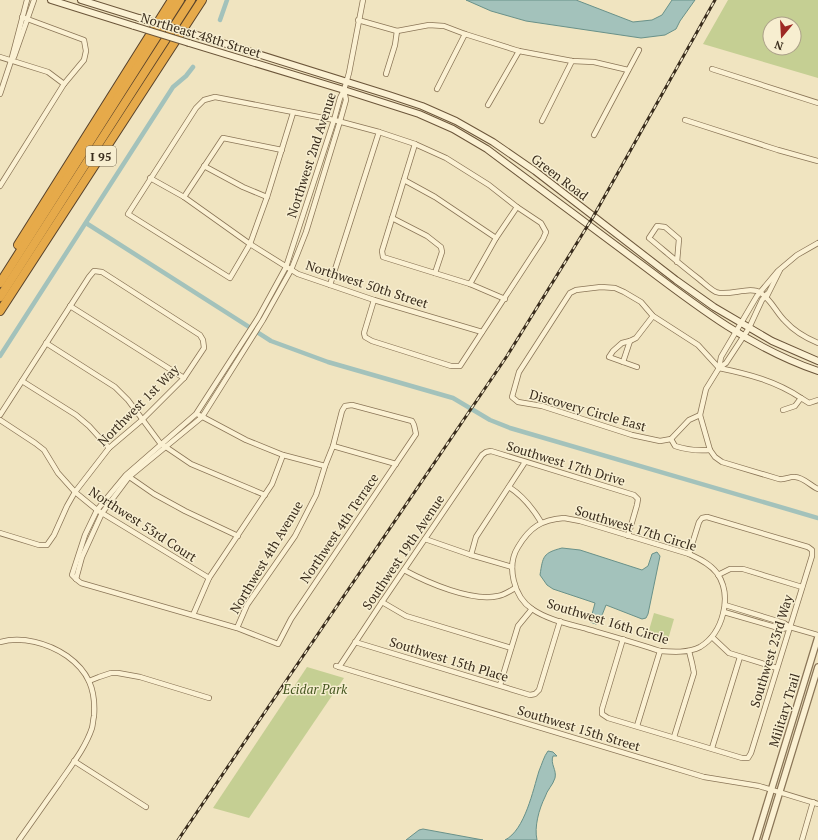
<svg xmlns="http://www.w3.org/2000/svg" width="818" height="840" viewBox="0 0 818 840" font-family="'PT Serif',serif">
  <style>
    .green { fill: #c5cf93; fill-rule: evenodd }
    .water { fill: #a3c2bb; stroke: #699189 }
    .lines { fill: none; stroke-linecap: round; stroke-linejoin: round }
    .canal { stroke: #a3c2bb; stroke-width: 4.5 }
    .minor-casing { stroke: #8a7557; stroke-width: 6 }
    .tertiary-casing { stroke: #8a7557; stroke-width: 8 }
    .secondary-casing { stroke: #6c563a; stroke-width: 8 }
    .motorway-casing { stroke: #58422b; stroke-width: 10 }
    .minor { stroke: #fbf1d3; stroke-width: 4.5 }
    .tertiary { stroke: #fbf1d3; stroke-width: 5.5 }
    .secondary { stroke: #fbf1d3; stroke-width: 6 }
    .motorway { stroke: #e6aa4a; stroke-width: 8 }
    .rail-casing { stroke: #392c1c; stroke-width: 3 }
    .rail { stroke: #f7eed0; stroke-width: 1.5; stroke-dasharray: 4.5; stroke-linecap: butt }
    .secondary-bridge-casing { stroke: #6c563a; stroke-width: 8; stroke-linecap: butt }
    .secondary-bridge { stroke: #fbf1d3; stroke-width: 6 }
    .labels { text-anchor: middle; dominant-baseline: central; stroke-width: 3; stroke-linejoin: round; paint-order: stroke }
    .shield { fill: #f7eed0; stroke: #726652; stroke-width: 1 }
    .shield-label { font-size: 12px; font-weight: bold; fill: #392c1c }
    .street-label { font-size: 13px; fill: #392c1c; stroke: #f7eed0 }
    .park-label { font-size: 13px; font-style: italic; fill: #465721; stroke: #f7eed0 }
  </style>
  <rect width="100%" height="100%" fill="#f0e4c0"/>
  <!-- green -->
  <g class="green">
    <path d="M728,0H818V78L703,44ZM770,24H794V48H770Z"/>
    <polygon points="654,613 674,619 667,643 647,637"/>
    <polygon points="307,667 344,678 249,818 213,808"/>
  </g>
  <!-- water -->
  <g class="water">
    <polygon points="466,0 576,0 633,22 652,20 662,15 672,0 695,0 680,21 676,29 665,35 641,38 526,21 491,11"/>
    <path d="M562,548L580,550L642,570L648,566L652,554L657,552L660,556L648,614L646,618L642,619L606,605L599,623L596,624L590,622L595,603L553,589L547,585L540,575C543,556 543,553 562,548Z"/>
    <path d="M548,751L553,752L557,756H553C550,764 557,770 555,778C553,785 547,790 545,797C539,809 534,827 537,840H505C525,830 533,790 539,771C542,764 544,756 548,751Z"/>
    <polygon points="423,829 483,840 406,840 419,830"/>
  </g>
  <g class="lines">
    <!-- canal -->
    <g class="canal">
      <polyline points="220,20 227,0"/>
      <polyline points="86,223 271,341 328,362 453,398 490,420 510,428 818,518"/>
      <polyline points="0,356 173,87 186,76 193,67"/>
    </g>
    <!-- minor casing -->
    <g class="minor-casing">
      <g id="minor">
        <polyline points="358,20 397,31 429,25 444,26 465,34 519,51 572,61 594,62 628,70"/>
        <polyline points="0,57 48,72 64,84"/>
        <polyline points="14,57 34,0"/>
        <polyline points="712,69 818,103"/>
        <polyline points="386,74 395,45 397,31"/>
        <polyline points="437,89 465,34"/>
        <polyline points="0,94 11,61 27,0"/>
        <polyline points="488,105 519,51"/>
        <polyline points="293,113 267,197 250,244 230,278 128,214 196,108 204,100 215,97 334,120 379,132 415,144 446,158 489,185 517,207 541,223 546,232 543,239 460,366 451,366 372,341 365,337 364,333 374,300"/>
        <polyline points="685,120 778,150 818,161"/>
        <polyline points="542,121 572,61"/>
        <polyline points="594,135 639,50"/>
        <polyline points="415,144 382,251 383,257 470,284 505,299"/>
        <polyline points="204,166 243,187 267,197"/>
        <polyline points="150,178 184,197 250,244 298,274 374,300 482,332"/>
        <polyline points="404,180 435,197 496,238"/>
        <polyline points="0,186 64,84 84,60 86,51 84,40 22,17"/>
        <polyline points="184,197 223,138 282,150"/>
        <polyline points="392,218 427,236 441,247 442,252 435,273"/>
        <path d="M677,262L679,239L665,227L657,226L649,238C666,252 682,266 699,279C704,283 710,289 716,292C729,297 750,285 761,293C772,301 776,312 785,321C794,331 806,338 818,343"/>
        <polyline points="470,284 496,238 517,207"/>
        <polyline points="330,285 379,132"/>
        <path d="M767,294L762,300L749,328L726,363L719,368L706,389L700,415L710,450L715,457L722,462L779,479C786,480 790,476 795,477C803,477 811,486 818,489"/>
        <polyline points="767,296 780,270"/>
        <polyline points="70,306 184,378"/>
        <polyline points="46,343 115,387 128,400 160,443 191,464 265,495"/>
        <polyline points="623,362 630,341"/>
        <polyline points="637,367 609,357 613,351 622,343 630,341 636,338 653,316"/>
        <polyline points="719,368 721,357 757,296 778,271 797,255 818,243"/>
        <path d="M719,368C748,374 776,381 801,398"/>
        <polyline points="22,381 76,415 89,426 109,448"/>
        <polyline points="783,410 795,406 801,398 809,403 818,400"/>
        <polyline points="0,415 89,277 94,271 102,272 200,335 203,340 204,348 184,378 142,420 109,448 75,492 67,506 54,535 47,545 39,545 0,533"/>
        <polyline points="199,415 246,440 283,455 325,466"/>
        <polyline points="700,415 689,420 671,439 660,441 632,435 542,406 518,402 512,397 519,372 570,293 576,290 601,287 615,288 624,292 641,302 653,316 698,345 719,368"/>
        <polyline points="0,420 35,443 44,450 58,473 75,492 97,510 209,578"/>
        <path d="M671,439L675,446C687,450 697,451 710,450"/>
        <polyline points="333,446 396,464"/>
        <polyline points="128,476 154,494 185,511 238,536"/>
        <path d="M509,487C523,496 532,507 541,522"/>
        <path d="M564,518L580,521L689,554C700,559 710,564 717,573C733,596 723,633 700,647C688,653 673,652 660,651C636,643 611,636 587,629C569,624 548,620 532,609C514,597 506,566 518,547C530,527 541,520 564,518Z"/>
        <polyline points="425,539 471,555 512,567"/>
        <polyline points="471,555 476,537 525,462"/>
        <path d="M404,570C428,583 472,602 498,596C504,595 510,591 515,588"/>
        <polyline points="718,575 730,569 743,569 802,587"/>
        <polyline points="76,579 82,557 102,513 129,477 202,417 263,320 291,270 306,232 340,121 346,100 344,90"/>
        <polyline points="382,602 406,616 511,648"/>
        <polyline points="725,605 784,623 790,627"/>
        <polyline points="724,612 782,629 790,627 818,635"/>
        <polyline points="193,615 209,578 272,484 283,455"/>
        <polyline points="237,628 247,605 295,536 316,495 325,466 333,446 342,411 345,406 352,405 412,421 414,425 416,434 291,619 278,644 237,628 81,583 76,579 72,575 85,535 97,510 126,475 196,414 258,318 286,267 334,120 340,98 344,90 349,73 363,0"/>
        <polyline points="712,637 729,653 777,668"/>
        <polyline points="623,639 602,709 602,714 608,718 742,758 748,758 751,753 812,556 812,550 808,547 707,517 702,518 699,522 689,554"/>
        <path d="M0,642C22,636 48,643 67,656C88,671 96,689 94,716C93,720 93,724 92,728C85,749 70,767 58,785C45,803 32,822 19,840"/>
        <polyline points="355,642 530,695 535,694 539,690 560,621"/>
        <polyline points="336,666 704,777 759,786 818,804"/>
        <polyline points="339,667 382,602 482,455 486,452 491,451 634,495 638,499 637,505 628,536"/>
        <polyline points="89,681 99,677 111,673 118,673 140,677 209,698"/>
        <polyline points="500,685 518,626 532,609"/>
        <polyline points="637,726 660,651"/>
        <polyline points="674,737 694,673 692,663 689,651"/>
        <polyline points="712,748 740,657"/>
        <polyline points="74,761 146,807"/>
        <polyline points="802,840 813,802"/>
      </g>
    </g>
    <!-- tertiary casing -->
    <g class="tertiary-casing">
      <g id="tertiary">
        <polyline points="756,840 818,637"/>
        <polyline points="765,840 818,667"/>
      </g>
    </g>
    <!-- secondary casing -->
    <g class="secondary-casing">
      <g id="secondary">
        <polyline points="51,0 134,26"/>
        <polyline points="81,0 139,18"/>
        <polyline points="194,34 389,95 422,106 456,121 493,142 535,171 676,280 714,307 772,341 818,361"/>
        <path d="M189,43L344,90L419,114L453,129L487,149C540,188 592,228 645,267C699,308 753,349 818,371"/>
      </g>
    </g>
    <!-- motorway casing -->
    <g class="motorway-casing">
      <g id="motorway">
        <polyline points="18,245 172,0"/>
        <polyline points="0,283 180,0"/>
        <polyline points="0,297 191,0"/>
        <polyline points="0,311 202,0"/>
      </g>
    </g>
    <!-- minor -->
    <use href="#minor" class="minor"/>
    <!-- tertiary -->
    <use href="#tertiary" class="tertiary"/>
    <!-- secondary -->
    <use href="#secondary" class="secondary"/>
    <!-- motorway -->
    <use href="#motorway" class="motorway"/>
    <!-- rail casing -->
    <g class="rail-casing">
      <polyline id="rail" points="178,840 507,356 593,217 715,0"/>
    </g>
    <!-- rail -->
    <use href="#rail" class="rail"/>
    <!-- secondary-bridge casing -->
    <g class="secondary-bridge-casing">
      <g id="secondary-bridge">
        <polyline points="139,18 194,34"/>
        <polyline points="134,26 189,43"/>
      </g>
    </g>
    <!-- secondary-bridge -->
    <use href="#secondary-bridge" class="secondary-bridge"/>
  </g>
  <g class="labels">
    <!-- shield labels -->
    <rect class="shield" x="86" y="146" width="30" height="20" rx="3"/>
    <g class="shield-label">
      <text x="101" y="156">I 95</text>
    </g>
    <!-- street labels -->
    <g class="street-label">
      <text transform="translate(201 35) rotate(17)">Northeast 48th Street</text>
      <text transform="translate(311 155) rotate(-72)">Northwest 2nd Avenue</text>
      <text transform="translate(560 177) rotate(37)">Green Road</text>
      <text transform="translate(367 284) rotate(18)">Northwest 50th Street</text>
      <text transform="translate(138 405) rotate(-45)">Northwest 1st Way</text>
      <text transform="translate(588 410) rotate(16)">Discovery Circle East</text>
      <text transform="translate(566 463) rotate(17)">Southwest 17th Drive</text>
      <text transform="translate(143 524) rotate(33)">Northwest 53rd Court</text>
      <text transform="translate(339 528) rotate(-56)">Northwest 4th Terrace</text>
      <text transform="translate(636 528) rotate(17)">Southwest 17th Circle</text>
      <text transform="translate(403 552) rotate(-56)">Southwest 19th Avenue</text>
      <text transform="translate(266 557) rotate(-59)">Northwest 4th Avenue</text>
      <text transform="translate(608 621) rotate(17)">Southwest 16th Circle</text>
      <text transform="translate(771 651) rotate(-73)">Southwest 23rd Way</text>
      <text transform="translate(449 659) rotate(17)">Southwest 15th Place</text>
      <text transform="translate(784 710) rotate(-73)">Military Trail</text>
      <text transform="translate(579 728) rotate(17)">Southwest 15th Street</text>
    </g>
    <!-- park labels -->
    <g class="park-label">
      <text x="315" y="689">Ecidar Park</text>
    </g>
  </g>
  <!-- north arrow -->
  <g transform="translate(782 36) rotate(198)"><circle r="19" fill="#f7eed0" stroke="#aba088"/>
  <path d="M0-3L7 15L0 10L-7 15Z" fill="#9d2923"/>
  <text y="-6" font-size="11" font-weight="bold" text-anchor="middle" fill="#392c1c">N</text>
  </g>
</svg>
